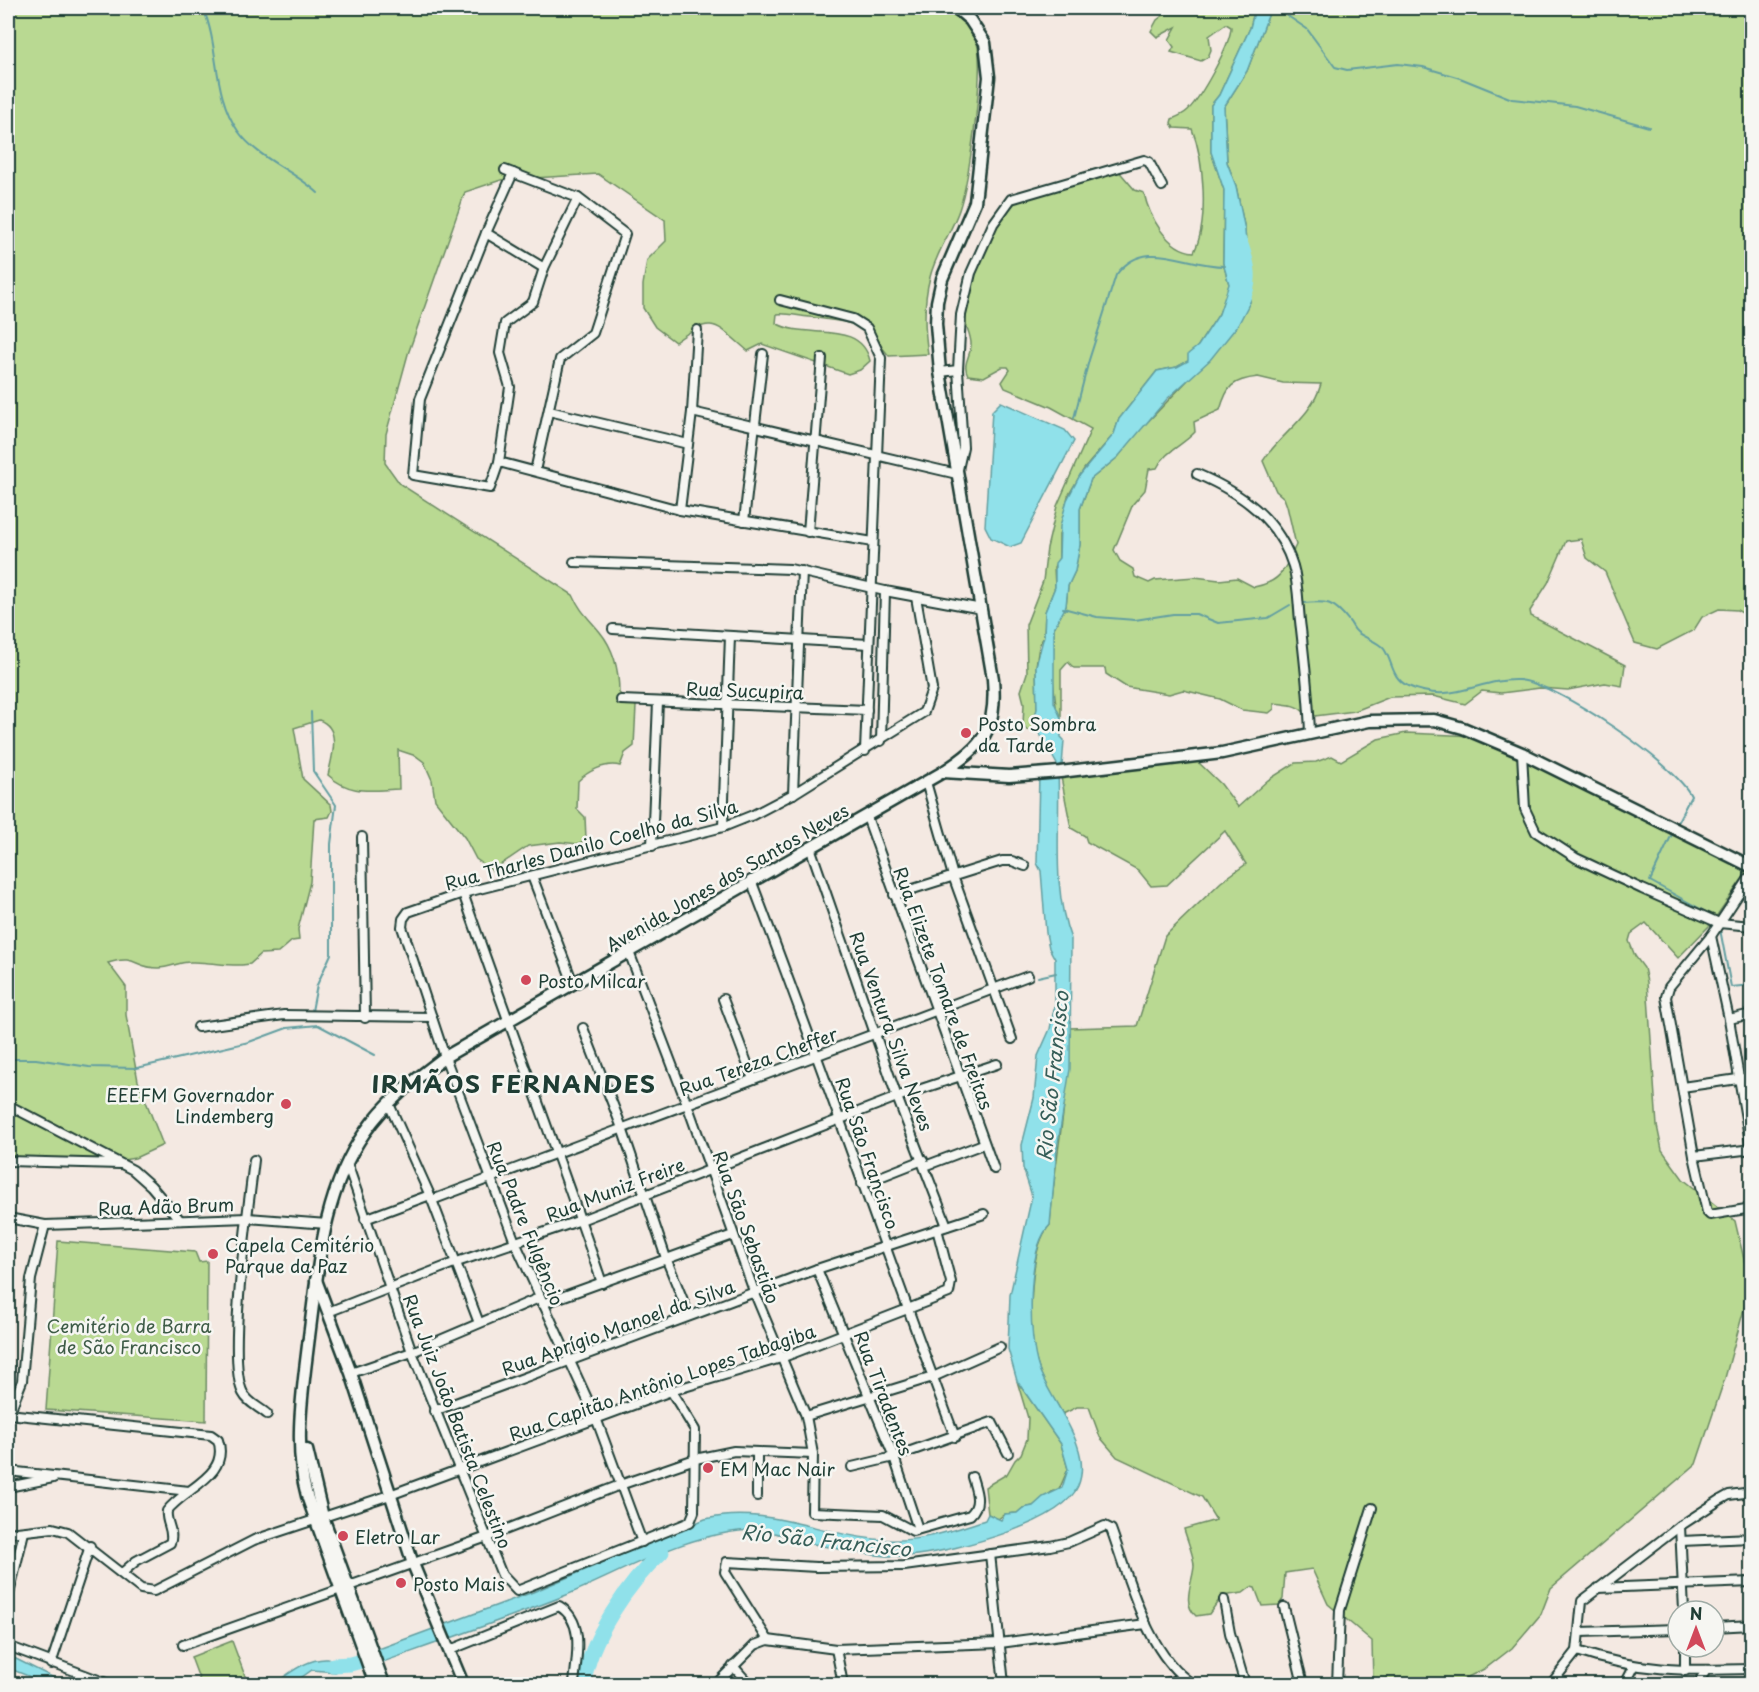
<svg xmlns="http://www.w3.org/2000/svg" width="1759" height="1692" viewBox="0 0 1759 1692" font-family="'Playpen Sans',sans-serif">
  <style>
    .green { fill: #b9d992; stroke: #6c8b63; stroke-width: 1.5; fill-rule: evenodd }
    .water { fill: #90e1ea; stroke: #639fa1; stroke-width: 1.5 }
    .lines { fill: none; stroke-linecap: round; stroke-linejoin: round }
    .stream { stroke: #639fa1; stroke-width: 2 }
    .river { stroke: #90e1ea; stroke-width: 15 }
    .street-casing { stroke: #1f3d34; stroke-width: 12 }
    .secondary-casing { stroke: #1f3d34; stroke-width: 15 }
    .street { stroke: #f6f6f2; stroke-width: 8 }
    .secondary { stroke: #f6f6f2; stroke-width: 10 }
    .poi-dot { fill: #d1495b; stroke: #f6f6f2; stroke-width: 2 }
    .labels { text-anchor: middle; dominant-baseline: central; stroke-width: 5; stroke-linejoin: round; paint-order: stroke }
    .street-label { font-size: 18px; fill: #1f3d34; stroke: #f6f6f2 }
    .poi-label { font-size: 18px; fill: #1f3d34; stroke: #f6f6f2; text-anchor: start }
    .park-label { font-size: 18px; fill: #3e5c47; stroke: #f6f6f2 }
    .water-label { font-size: 20px; font-style: italic; fill: #365e58; stroke: #f6f6f2 }
    .district-label { font-size: 24px; font-weight: bold; letter-spacing: 1.5px; fill: #1f3d34; stroke: #f6f6f2 }
  </style>
  <rect width="100%" height="100%" fill="#f4e9e2"/>
  <filter id="ink" filterUnits="userSpaceOnUse"><feTurbulence type="fractalNoise" baseFrequency=".0167" numOctaves="2"/><feDisplacementMap in="SourceGraphic" scale="12" xChannelSelector="R" yChannelSelector="G"/><feConvolveMatrix kernelMatrix="1 2 1 2 8 2 1 2 1" color-interpolation-filters="sRGB"/></filter>
  <g filter="url(#ink)">
    <!-- green -->
    <g class="green">
      <path d="M8,8H949C960,18 972,27 977,43C985,70 969,181 959,210C951,233 936,253 930,277C923,303 924,328 928,354L889,356C861,320 852,323 809,317C798,316 788,313 777,314L776,323C804,341 860,318 870,361L860,370L848,374L762,344L748,351C715,323 713,314 675,342L655,327L643,308V285L647,260L666,241L665,220L598,174L501,180L465,192L408,354L386,434L385,463L400,484L573,595C581,613 588,617 600,632C614,649 619,672 619,693L636,706L634,746L625,753L620,766C605,762 587,772 578,781L577,809L585,817L586,839L578,844L560,842L528,846L500,865L497,874L476,859L465,838L435,800L432,780L424,762L416,756L398,750L399,789C370,790 350,795 328,775C332,757 342,728 319,720L294,728L303,779L331,805L332,811L329,817L314,819L310,882L298,929L299,940L292,941L278,953L261,954L250,964L242,965C224,966 207,961 190,962C178,962 170,968 158,968C134,968 137,954 108,963L126,987V1015L138,1081L163,1145L135,1158L117,1161L8,1158Z"/>
      <path d="M1163,8H1255L1250,28L1219,95L1211,105V152L1224,190L1223,263L1229,284L1228,290L1219,314L1188,361L1177,367L1157,371L1119,419L1114,434L1084,469L1068,496L1059,535V558L1054,567L1055,587L1045,612L1044,636L1039,646L1036,666L1037,709L1034,726L1037,731L1027,730L1023,725L1024,703L1021,691L1027,673L1026,625L1043,581L1047,548L1057,506L1091,429L1051,407L1005,388L1002,382L1010,370L1008,367H1002L984,377L968,375C962,364 970,357 971,346C972,334 963,325 965,312C975,276 986,229 1015,203C1026,193 1098,175 1117,169L1135,190L1144,193C1149,216 1167,250 1194,252C1209,222 1204,160 1192,129L1174,128L1171,123L1172,119C1177,117 1184,114 1188,110C1201,97 1231,44 1231,27L1226,24L1209,36L1211,50L1208,57L1201,61L1171,52L1174,47L1169,40L1176,27L1157,37L1151,31L1157,20L1166,13Z"/>
      <path d="M1271,8H1751V618L1737,610L1719,609L1702,617L1694,630L1657,649L1635,643L1605,572L1587,558L1581,539L1566,541L1548,583L1530,611L1531,616L1625,665L1622,686L1605,683L1568,690L1540,688L1501,693L1482,691L1465,704L1433,696L1390,697L1355,711L1307,717C1301,704 1287,705 1274,703V709L1269,713L1242,710L1220,699L1183,690L1169,694L1126,687L1106,674L1105,668H1074L1068,662L1061,670V718L1057,715L1053,678L1054,628L1066,606L1068,586L1075,571L1080,544V509L1091,479L1118,457L1135,435L1187,381L1250,302L1245,230L1236,186L1227,162L1224,107L1247,71ZM1258,377L1283,383L1321,384C1312,417 1280,434 1263,461L1276,491L1284,498L1287,506L1296,545C1285,568 1282,582 1254,587L1237,578L1219,580L1195,577L1155,580L1149,583L1135,577L1133,569L1120,561L1114,550L1133,504L1145,490L1149,469L1157,468C1165,451 1182,446 1195,432L1194,422L1220,410C1227,386 1232,380 1258,377Z"/>
      <path d="M1406,733L1475,736L1527,758L1749,869L1711,924L1678,958L1646,923L1631,934L1629,941L1635,956L1644,968L1647,982L1657,1126L1662,1150L1683,1179L1735,1221L1747,1272L1746,1302L1725,1378L1696,1464L1551,1588L1541,1614L1512,1648L1486,1668L1454,1684H1373L1372,1641L1328,1604L1312,1569L1285,1573L1283,1599L1279,1605L1262,1606L1255,1588L1251,1587L1243,1593L1222,1596L1209,1614L1196,1616C1181,1603 1193,1582 1194,1566C1194,1555 1187,1540 1184,1529L1216,1520L1202,1497L1117,1457L1100,1437L1089,1407H1077L1063,1414C1051,1395 1038,1374 1034,1351C1029,1321 1029,1247 1050,1225C1054,1159 1070,1095 1069,1028L1137,1026L1165,936L1221,882L1246,864L1225,831L1167,885L1151,886L1138,870L1087,842L1085,836L1071,828L1060,772L1197,761L1221,784L1238,807L1268,780L1295,763L1316,762L1332,756L1341,761L1378,739Z"/>
      <polygon points="58,1241 195,1252 199,1262 207,1261 206,1421 46,1410"/>
      <polygon points="1017,1381 1061,1444 1068,1469 1058,1492 1053,1491 1033,1506 1023,1508 1017,1513 1005,1514 998,1519 988,1514 985,1487 1007,1474 1015,1460 1021,1454 1027,1439 1028,1418"/>
      <polygon points="232,1641 248,1684 228,1684 224,1682 201,1684 191,1657"/>
    </g>
    <!-- water -->
    <g class="water">
      <polygon points="1255,8 1271,8 1247,71 1224,107 1227,162 1236,186 1245,230 1250,302 1238,325 1210,360 1167,399 1118,457 1091,479 1080,509 1080,545 1075,571 1068,586 1066,606 1054,628 1054,702 1061,718 1061,737 1064,740 1062,766 1058,766 1033,722 1037,709 1036,666 1044,636 1045,612 1055,587 1055,563 1059,558 1060,526 1067,500 1080,475 1114,434 1119,419 1157,371 1177,367 1188,361 1188,354 1198,346 1219,314 1229,284 1223,263 1224,190 1211,152 1211,105 1219,95 1250,28"/>
      <polygon points="1001,402 1065,430 1074,441 1021,543 1010,547 991,538 985,526 992,411"/>
      <path d="M1058,772C1061,827 1051,887 1071,939L1070,1069L1057,1149L1050,1225C1026,1249 1028,1338 1039,1369C1052,1404 1094,1448 1078,1486C1062,1524 955,1550 917,1555C896,1558 871,1555 851,1551C833,1548 813,1545 795,1539C784,1536 769,1530 756,1530C689,1531 625,1571 564,1596C503,1620 442,1641 380,1663L376,1650L533,1592L705,1519C770,1504 823,1537 887,1540C921,1542 953,1530 985,1520L988,1514L1001,1520L1005,1514L1017,1513L1023,1508L1033,1506L1043,1497L1062,1488L1068,1469L1061,1444L1017,1381L1008,1349L1010,1295L1032,1196L1023,1168L1022,1145L1034,1098L1038,1056L1050,1029L1055,1004V959L1049,948L1046,933L1041,871L1037,863L1039,775Z"/>
      <polygon points="8,1655 62,1682 83,1684 48,1684 8,1668"/>
      <path d="M350,1658L353,1666L335,1672L312,1670L292,1684H275C288,1673 309,1658 327,1659C339,1661 337,1663 350,1658Z"/>
    </g>
    <g class="lines">
      <!-- stream -->
      <g class="stream">
        <path d="M203,8C220,48 212,94 238,131C257,158 293,170 318,193"/>
        <polyline points="1276,8 1307,29 1335,67 1347,70 1398,64 1423,67 1460,78 1512,99 1575,106 1649,127"/>
        <path d="M1074,418L1089,360L1116,275C1146,235 1186,267 1225,266"/>
        <path d="M1302,603C1326,601 1333,600 1349,621C1352,624 1353,629 1357,632C1364,638 1378,641 1384,649C1393,662 1391,678 1408,686C1453,706 1478,678 1519,680C1555,682 1676,764 1691,796L1677,823"/>
        <polyline points="1063,608 1097,617 1135,620 1173,614 1196,614 1218,623 1268,618 1290,605"/>
        <polyline points="311,712 313,771 336,805 331,844 331,954 317,985 312,1011"/>
        <polyline points="1673,832 1650,881 1715,917"/>
        <polyline points="1720,929 1731,987 1752,985"/>
        <polyline points="1038,977 1056,973"/>
        <polyline points="8,1059 36,1059 89,1067 137,1068 249,1042 287,1028 318,1025 375,1055"/>
      </g>
      <!-- river -->
      <g class="river">
        <path d="M1239,304C1254,283 1248,264 1240,242"/>
        <polyline points="333,1665 350,1664 380,1656"/>
        <path d="M584,1684C589,1639 629,1582 662,1552"/>
      </g>
      <!-- street casing -->
      <g class="street-casing">
        <g id="street">
          <polyline points="505,170 578,198 625,234 593,333 560,359 535,471"/>
          <polyline points="513,173 486,233 420,399 413,475 490,488 499,462 510,387 500,353 505,323 533,302 544,268 578,198"/>
          <polyline points="486,233 544,268"/>
          <polyline points="780,300 853,319 867,328 881,358 865,751"/>
          <polyline points="940,372 958,370 961,315 971,273 993,224 1011,199 1144,160 1149,162 1162,186"/>
          <polyline points="549,411 688,444"/>
          <polyline points="692,412 957,474 963,447 958,370"/>
          <polyline points="499,462 680,510 873,542"/>
          <path d="M1197,474C1241,493 1278,518 1293,566C1299,586 1298,609 1301,629C1305,664 1309,699 1310,734"/>
          <polyline points="680,510 692,412 697,330"/>
          <polyline points="744,521 763,354"/>
          <polyline points="808,532 822,358"/>
          <polyline points="574,562 790,569 885,591 982,609"/>
          <polyline points="613,629 869,644"/>
          <polyline points="621,700 867,710"/>
          <polyline points="881,741 885,591"/>
          <polyline points="1522,753 1525,809 1536,832 1576,858 1642,889 1719,923 1752,926"/>
          <polyline points="926,782 953,876 1012,1039"/>
          <polyline points="793,794 802,571"/>
          <polyline points="867,817 994,1169"/>
          <polyline points="723,827 730,636"/>
          <polyline points="362,837 365,1018"/>
          <polyline points="652,846 658,702"/>
          <polyline points="810,847 897,1097 947,1226"/>
          <polyline points="1752,874 1711,936 1669,987 1666,997 1694,1156 1707,1212 1710,1215 1752,1208"/>
          <polyline points="532,876 573,983"/>
          <path d="M751,880C822,1065 886,1252 955,1437"/>
          <path d="M463,893C508,1024 558,1152 602,1283"/>
          <polyline points="894,895 1002,861 1012,861 1025,866"/>
          <polyline points="1711,936 1729,1019 1752,1154"/>
          <path d="M629,952L687,1104L755,1294L806,1416L813,1454L812,1512L883,1515L913,1531L970,1515C982,1504 976,1491 972,1477"/>
          <polyline points="723,999 753,1079"/>
          <polyline points="1729,1019 1752,1014"/>
          <polyline points="198,1027 284,1015 432,1017"/>
          <polyline points="583,1028 622,1128 666,1258 689,1315"/>
          <polyline points="1682,1087 1752,1077"/>
          <polyline points="389,1104 432,1200 479,1323"/>
          <polyline points="8,1105 133,1170 151,1186 180,1220"/>
          <polyline points="1694,1156 1752,1149"/>
          <path d="M254,1160C249,1205 226,1360 243,1393C248,1403 259,1407 267,1414"/>
          <polyline points="8,1161 120,1164"/>
          <polyline points="347,1163 412,1352 502,1575 517,1591 690,1522 694,1512 695,1430 671,1391"/>
          <polyline points="925,1166 983,1144"/>
          <polyline points="862,1184 923,1160"/>
          <polyline points="432,1200 1028,976"/>
          <polyline points="8,1218 45,1225 248,1218 327,1224"/>
          <polyline points="365,1219 430,1195"/>
          <polyline points="817,1269 894,1457 918,1529"/>
          <polyline points="542,1304 733,1235"/>
          <polyline points="328,1312 454,1263 581,1220 897,1097 997,1064"/>
          <polyline points="351,1373 412,1352 539,1298"/>
          <polyline points="434,1411 817,1269 984,1214"/>
          <path d="M8,1414L211,1435L218,1440C230,1476 184,1488 167,1511C165,1522 175,1532 170,1543L136,1561L122,1573"/>
          <polyline points="9,1414 22,1381 31,1279 45,1225"/>
          <polyline points="806,1416 933,1377 1000,1347"/>
          <polyline points="852,1467 894,1457 992,1422 1008,1453"/>
          <polyline points="8,1471 189,1491"/>
          <polyline points="8,1487 53,1478"/>
          <polyline points="757,1496 757,1452"/>
          <polyline points="1680,1526 1684,1611"/>
          <polyline points="8,1533 53,1528 68,1532 141,1589 154,1591 254,1540 390,1495 671,1391 781,1358 949,1293 951,1282 937,1229"/>
          <polyline points="1681,1541 1752,1538"/>
          <polyline points="642,1542 596,1418 515,1242 445,1057 402,927 403,919 408,912 463,893 723,827 753,815 793,794 924,712 932,689 916,597"/>
          <polyline points="990,1554 1004,1684"/>
          <polyline points="1598,1588 1752,1582"/>
          <polyline points="8,1598 24,1532"/>
          <polyline points="1224,1600 1230,1633 1245,1684"/>
          <polyline points="1284,1607 1303,1684"/>
          <polyline points="1714,1627 1752,1625"/>
          <polyline points="1580,1632 1678,1629"/>
          <path d="M768,1640L725,1572L727,1562L816,1567L904,1566L1050,1546L1069,1542L1105,1526L1111,1529C1129,1578 1147,1656 1193,1684"/>
          <polyline points="183,1645 487,1537 620,1485 695,1459 734,1451 813,1454"/>
          <polyline points="8,1646 109,1684"/>
          <polyline points="1685,1647 1685,1671"/>
          <polyline points="836,1649 843,1684"/>
          <path d="M450,1650L559,1606C586,1622 576,1659 574,1684"/>
          <path d="M1577,1651C1640,1672 1685,1671 1752,1669"/>
          <polyline points="51,1664 90,1546"/>
          <polyline points="733,1666 749,1684"/>
          <polyline points="8,1684 9,1684"/>
          <polyline points="716,1684 755,1645 768,1640 836,1649 1000,1643 1146,1624"/>
          <polyline points="1163,1684 1183,1678"/>
          <polyline points="1337,1684 1340,1610 1372,1508"/>
          <polyline points="1551,1684 1577,1651 1582,1601 1680,1526 1720,1500 1729,1495 1752,1492"/>
          <polyline points="1625,1684 1634,1667"/>
          <polyline points="1698,1684 1706,1670"/>
        </g>
      </g>
      <!-- secondary casing -->
      <g class="secondary-casing">
        <g id="secondary">
          <polyline points="943,772 1009,776 1060,772 1222,753 1369,721 1434,720 1463,728 1522,753 1752,867"/>
          <polyline points="316,1280 351,1373 413,1564 463,1684"/>
          <polyline points="307,1450 323,1517 384,1684"/>
          <path d="M375,1684L307,1496C293,1446 303,1388 309,1337C318,1268 323,1191 365,1132C386,1101 416,1079 445,1057L943,772C984,745 997,730 993,679L940,372L936,324L937,302L942,279L975,202L989,77L985,43L970,20L956,8"/>
        </g>
      </g>
      <!-- street -->
      <use href="#street" class="street"/>
      <!-- secondary -->
      <use href="#secondary" class="secondary"/>
    </g>
  </g>
  <!-- markers -->
  <g class="poi-dot">
    <circle cx="966" cy="733" r="6"/>
    <circle cx="526" cy="980" r="6"/>
    <circle cx="286" cy="1104" r="6"/>
    <circle cx="213" cy="1254" r="6"/>
    <circle cx="708" cy="1468" r="6"/>
    <circle cx="343" cy="1536" r="6"/>
    <circle cx="401" cy="1583" r="6"/>
  </g>
  <g class="labels">
    <!-- street labels -->
    <g class="street-label">
      <text transform="translate(745 690) rotate(2)">Rua Sucupira</text>
      <text transform="translate(591 844) rotate(-15)">Rua Tharles Danilo Coelho da Silva</text>
      <text transform="translate(727 877) rotate(-30)">Avenida Jones dos Santos Neves</text>
      <text transform="translate(944 988) rotate(70)">Rua Elizete Tomare de Freitas</text>
      <text transform="translate(892 1031) rotate(70)">Rua Ventura Silva Neves</text>
      <text transform="translate(758 1061) rotate(-20)">Rua Tereza Cheffer</text>
      <text transform="translate(868 1153) rotate(71)">Rua São Francisco</text>
      <text transform="translate(615 1189) rotate(-21)">Rua Muniz Freire</text>
      <text transform="translate(166 1206) rotate(-2)">Rua Adão Brum</text>
      <text transform="translate(526 1223) rotate(68)">Rua Padre Fulgêncio</text>
      <text transform="translate(747 1227) rotate(70)">Rua São Sebastião</text>
      <text transform="translate(618 1327) rotate(-20)">Rua Aprígio Manoel da Silva</text>
      <text transform="translate(662 1382) rotate(-19)">Rua Capitão Antônio Lopes Tabagiba</text>
      <text transform="translate(884 1393) rotate(69)">Rua Tiradentes</text>
      <text transform="translate(458 1421) rotate(69)">Rua Juiz João Batista Celestino</text>
    </g>
    <!-- poi labels -->
    <g class="poi-label">
      <text x="978" y="723">Posto Sombra<tspan x="978" dy="21">da Tarde</tspan></text>
      <text x="538" y="980">Posto Milcar</text>
      <text x="274" y="1094" text-anchor="end">EEEFM Governador<tspan x="274" dy="21">Lindemberg</tspan></text>
      <text x="225" y="1244">Capela Cemitério<tspan x="225" dy="21">Parque da Paz</tspan></text>
      <text x="720" y="1468">EM Mac Nair</text>
      <text x="355" y="1536">Eletro Lar</text>
      <text x="413" y="1583">Posto Mais</text>
    </g>
    <!-- park labels -->
    <g class="park-label">
      <text x="129" y="1325">Cemitério de Barra<tspan x="129" dy="21">de São Francisco</tspan></text>
    </g>
    <!-- water labels -->
    <g class="water-label">
      <text transform="translate(1052 1076) rotate(-84)">Rio São Francisco</text>
      <text transform="translate(826 1540) rotate(6)">Rio São Francisco</text>
    </g>
    <!-- district labels -->
    <g class="district-label">
      <text x="514" y="1083">IRMÃOS FERNANDES</text>
    </g>
  </g>
  <!-- margin -->
  <rect width="1759" height="1692" fill="none" stroke="#f6f6f2" stroke-width="30"/>
  <rect x="15" y="15" width="1729" height="1662" fill="none" stroke="#1f3d34" stroke-width="2" filter="url(#ink)"/>
  <!-- north arrow -->
  <g transform="translate(1696 1629)"><circle r="28" fill="#f6f6f2" stroke="#a0aca6" stroke-width="1.5"/>
  <path d="M0-4.5L10 22L0 15L-10 22Z" fill="#d1495b"/>
  <text y="-9" font-size="16" font-weight="bold" text-anchor="middle" fill="#1f3d34">N</text>
  </g>
</svg>
